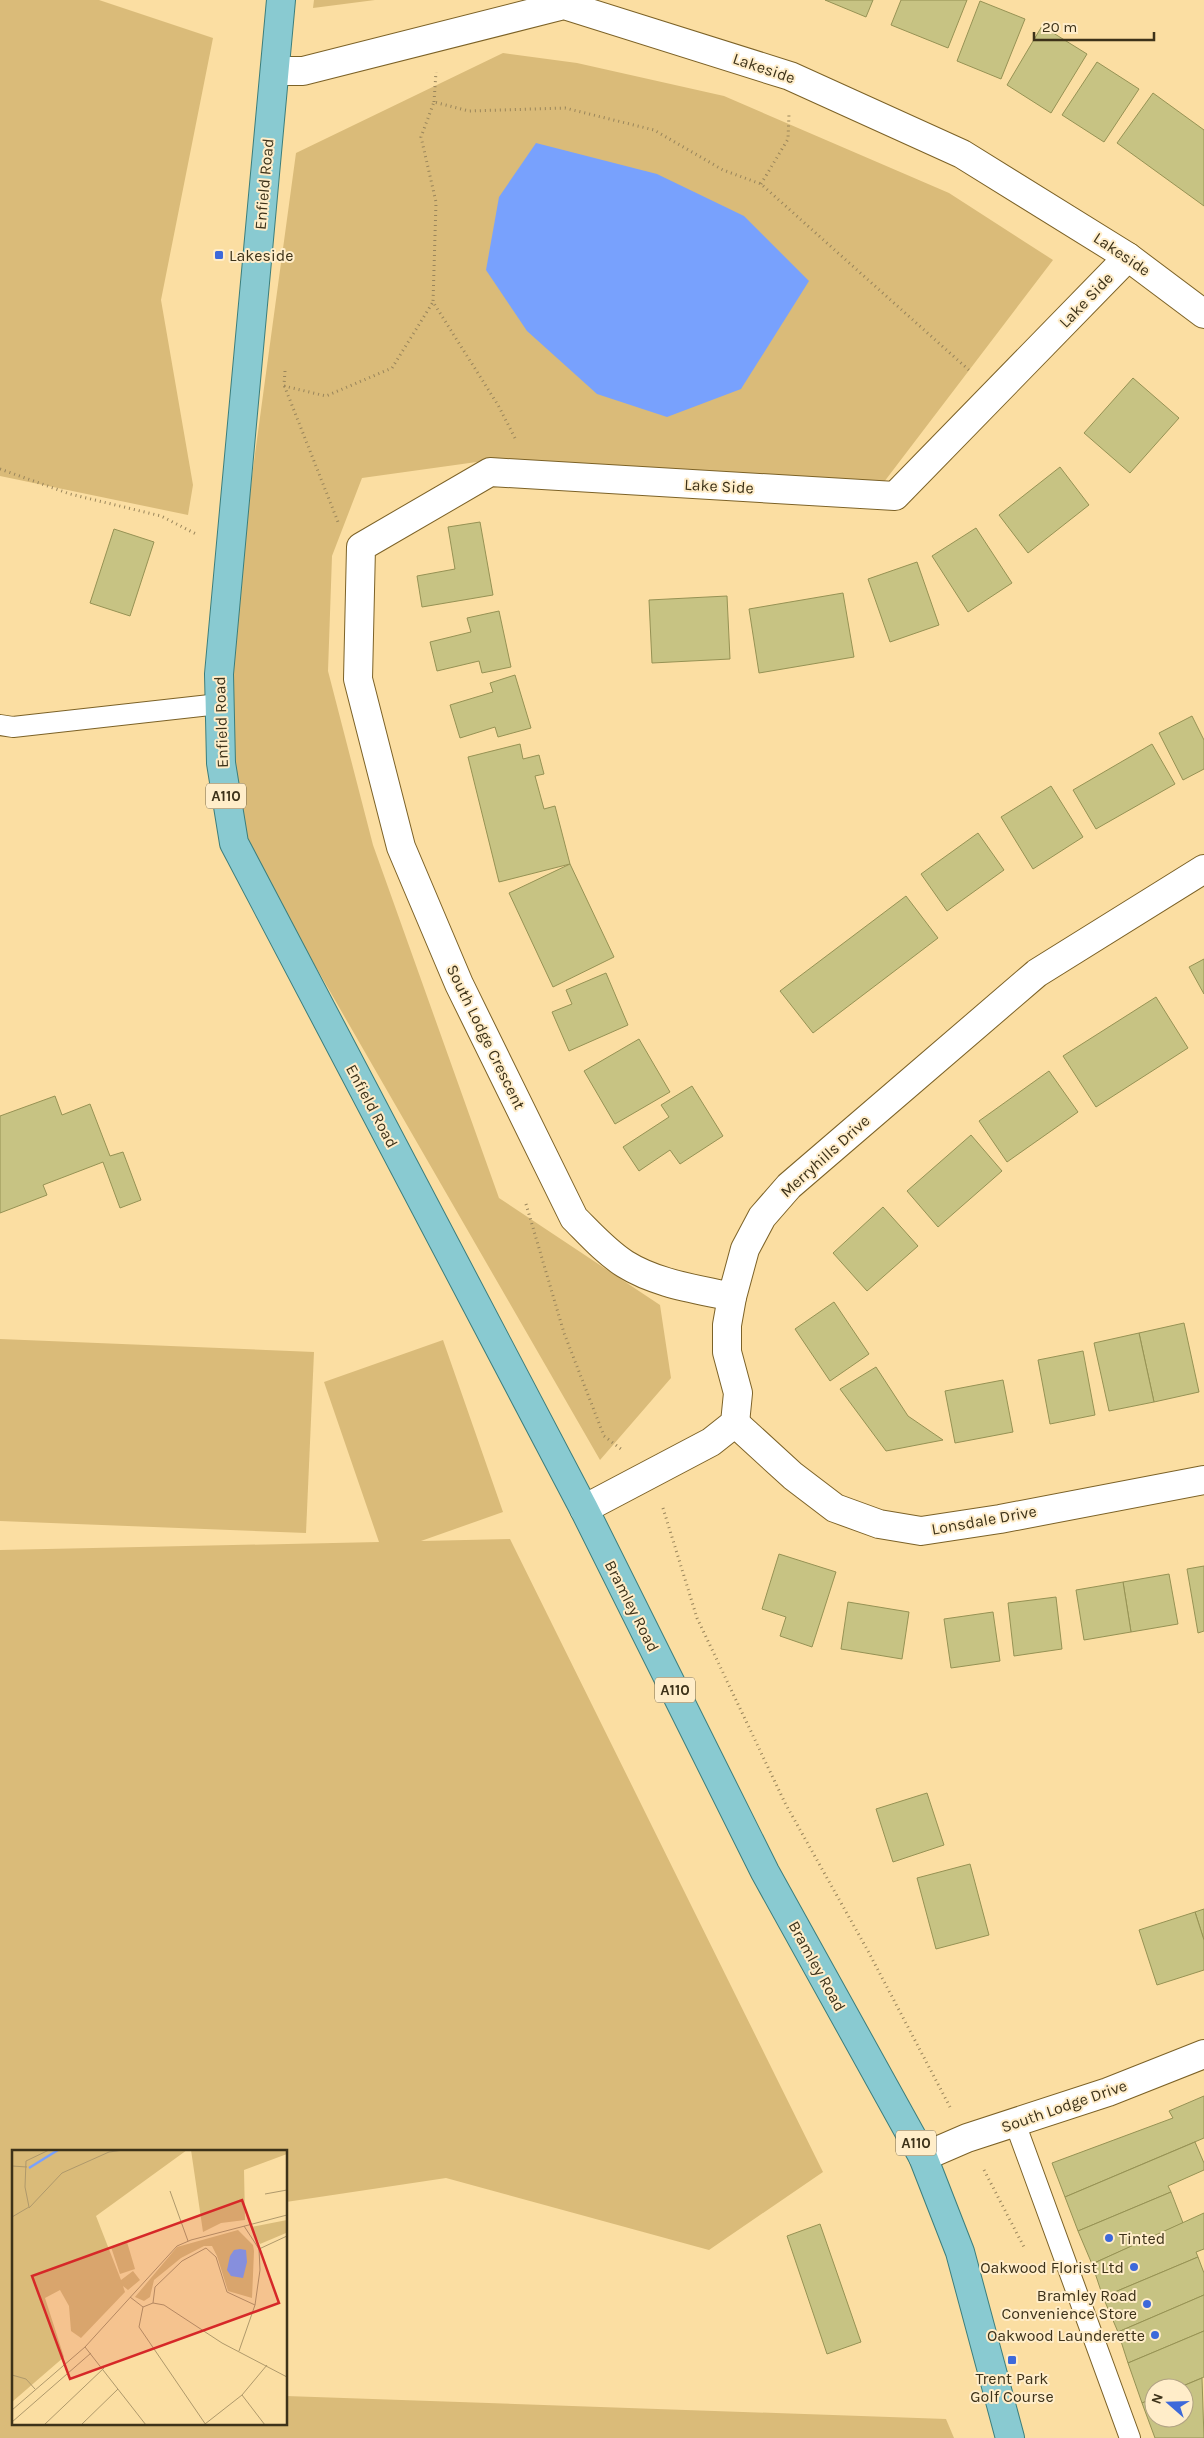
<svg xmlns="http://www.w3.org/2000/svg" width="1204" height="2438" viewBox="0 0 1204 2438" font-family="Karla,sans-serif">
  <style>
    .green { fill: #dabb79 }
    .water { fill: #78a1fd }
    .building { fill: #c7c383; stroke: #969254 }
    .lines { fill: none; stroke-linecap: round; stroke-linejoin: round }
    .service-casing { stroke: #7c6227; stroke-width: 22 }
    .minor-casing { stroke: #7c6227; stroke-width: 30 }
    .primary-casing { stroke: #3c7e7c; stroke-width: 30 }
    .path { stroke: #99855b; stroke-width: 3; stroke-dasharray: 1 4; stroke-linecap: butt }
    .service { stroke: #fff; stroke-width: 20 }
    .minor { stroke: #fff; stroke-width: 28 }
    .primary { stroke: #89cad1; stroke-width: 28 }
    .poi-dot { fill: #3d69da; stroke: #ffedc9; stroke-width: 2 }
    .labels { text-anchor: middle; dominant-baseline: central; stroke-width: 4; stroke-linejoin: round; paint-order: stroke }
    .shield { fill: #ffedc9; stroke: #776a4e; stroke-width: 1 }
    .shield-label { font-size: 15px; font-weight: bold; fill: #3d3219 }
    .street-label { font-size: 16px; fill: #3d3219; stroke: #ffedc9 }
    .poi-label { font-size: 16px; fill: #3d3219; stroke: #ffedc9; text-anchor: end }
    .inset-river { fill: none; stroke: #78a1fd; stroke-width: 2.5 }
    .inset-road { fill: none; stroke: #af996b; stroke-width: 1 }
    .view { fill: #d62828; fill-opacity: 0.15; stroke: #d62828; stroke-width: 2.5 }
    .inset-edge { fill: none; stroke: #3d3219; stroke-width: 2.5 }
  </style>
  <rect width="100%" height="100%" fill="#fbdea2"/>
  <!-- green -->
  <g class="green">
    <polygon points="0,0 99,0 213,38 161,300 193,485 188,515 0,476"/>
    <polygon points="314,0 375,0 313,8"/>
    <polygon points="503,53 577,63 724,96 949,193 1053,260 884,482 491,460 362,478 332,556 328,671 373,845 499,1198 660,1305 671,1378 600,1460 245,844 233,771 231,671 252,476 296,153"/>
    <polygon points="0,1339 314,1352 306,1533 0,1521"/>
    <polygon points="443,1340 503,1512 421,1541 510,1539 823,2172 709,2250 446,2178 286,2202 286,2152 14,2152 14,2424 286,2424 286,2396 946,2419 954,2438 0,2438 0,1550 379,1542 324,1382"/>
  </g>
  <!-- water -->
  <polygon class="water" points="536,143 657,174 744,216 809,281 741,389 667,417 597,394 527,331 486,270 499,197"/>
  <!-- building -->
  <g class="building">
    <polygon points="825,0 873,0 866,17"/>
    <polygon points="901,0 967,0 948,48 891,25"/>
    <polygon points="980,1 1025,19 1001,79 957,61"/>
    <polygon points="1042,26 1087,54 1051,113 1007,85"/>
    <polygon points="1097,62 1139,89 1104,142 1062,115"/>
    <polygon points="1153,93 1204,130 1204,206 1117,143"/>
    <polygon points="1133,378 1179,418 1130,473 1084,433"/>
    <polygon points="1060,467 1089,505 1028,553 999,515"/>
    <polygon points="480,522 493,595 422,607 417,576 455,569 448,527"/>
    <polygon points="976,528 1012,583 968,612 932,556"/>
    <polygon points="114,529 154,542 130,616 90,603"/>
    <polygon points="917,562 939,625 890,642 868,579"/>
    <polygon points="843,593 854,657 759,673 749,609"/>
    <polygon points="727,596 730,659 652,663 649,600"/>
    <polygon points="499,611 511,667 482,673 479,661 437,671 430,642 471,632 467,618"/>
    <polygon points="515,675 531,728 498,737 495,727 460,738 450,705 493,692 490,683"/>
    <polygon points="1192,716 1204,740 1204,769 1183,780 1159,733"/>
    <polygon points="520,744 523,759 539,755 544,774 535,776 544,809 555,806 570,864 499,882 468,757"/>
    <polygon points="1152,744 1175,784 1096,829 1073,790"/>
    <polygon points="1051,786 1083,837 1033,869 1001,817"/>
    <polygon points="978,833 1004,870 947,911 921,874"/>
    <polygon points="570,864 614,957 553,987 509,893"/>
    <polygon points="906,896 938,938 813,1033 780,991"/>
    <polygon points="1204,959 1204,994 1189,967"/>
    <polygon points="606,973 628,1025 569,1051 552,1012 572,1004 566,990"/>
    <polygon points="1156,997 1188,1048 1096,1107 1063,1056"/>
    <polygon points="639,1039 670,1092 615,1124 584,1071"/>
    <polygon points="1049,1071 1078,1112 1007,1162 979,1121"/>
    <polygon points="692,1086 723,1136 680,1164 670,1150 639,1171 623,1147 669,1117 661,1105"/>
    <polygon points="55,1096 62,1115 90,1104 110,1156 123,1152 141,1200 120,1208 103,1162 43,1185 47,1195 0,1213 0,1116"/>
    <polygon points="971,1135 1002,1171 938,1227 907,1191"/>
    <polygon points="883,1207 918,1246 867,1291 833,1253"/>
    <polygon points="834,1302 869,1354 830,1381 795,1329"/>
    <polygon points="1184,1323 1199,1392 1154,1402 1139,1333"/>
    <polygon points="1139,1333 1154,1402 1109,1411 1094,1343"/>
    <polygon points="1083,1351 1095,1415 1050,1424 1038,1360"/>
    <polygon points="876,1367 908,1416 943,1440 886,1451 840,1389"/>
    <polygon points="1003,1380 1013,1432 955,1443 945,1391"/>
    <polygon points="779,1554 836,1572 812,1647 780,1636 786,1617 762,1609"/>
    <polygon points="1204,1566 1204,1631 1198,1633 1187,1569"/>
    <polygon points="1169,1574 1178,1624 1131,1632 1123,1582"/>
    <polygon points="1123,1582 1131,1632 1084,1640 1076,1590"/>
    <polygon points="1056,1597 1062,1649 1014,1656 1008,1603"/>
    <polygon points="848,1602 909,1612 902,1659 841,1649"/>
    <polygon points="993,1612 1000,1661 951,1668 944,1619"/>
    <polygon points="927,1793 944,1845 893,1862 876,1809"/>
    <polygon points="970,1864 989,1935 936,1949 917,1878"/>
    <polygon points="1204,1909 1204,1940 1195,1912"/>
    <polygon points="1195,1912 1204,1940 1204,1970 1157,1985 1139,1930"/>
    <polygon points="1204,2096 1204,2138 1065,2197 1052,2163 1173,2118 1169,2111"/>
    <polygon points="1195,2142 1204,2163 1204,2170 1168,2186 1171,2192 1078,2231 1065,2197"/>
    <polygon points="1171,2192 1183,2223 1092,2264 1078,2231"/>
    <polygon points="1204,2213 1204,2249 1196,2252 1198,2257 1103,2297 1092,2264"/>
    <polygon points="820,2224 861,2342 827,2354 787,2236"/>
    <polygon points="1198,2257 1204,2273 1204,2295 1118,2332 1103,2297"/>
    <polygon points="1204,2295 1204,2331 1128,2363 1118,2332"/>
    <polygon points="1204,2331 1204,2377 1178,2388 1154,2388 1154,2398 1142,2403 1128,2363"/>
    <polygon points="1202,2378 1204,2438 1155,2438 1142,2403 1154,2398 1154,2418 1184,2418 1184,2388 1178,2388"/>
  </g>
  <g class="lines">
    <!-- service casing -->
    <g class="service-casing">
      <g id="service">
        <polyline points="0,725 13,727 219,704"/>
        <polyline points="1015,2123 1130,2438"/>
      </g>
    </g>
    <!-- minor casing -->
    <g class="minor-casing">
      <g id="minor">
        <polyline points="275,71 303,71 564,5 790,76 962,154 1128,257 1204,314"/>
        <path d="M732,1297C697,1289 657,1284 625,1264C606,1252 590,1234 574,1218L459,984L401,847L358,679L361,547L490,472L895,496L1128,257"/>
        <polyline points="735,1423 793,1476 835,1508 879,1524 921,1531 1000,1519 1204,1480"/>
        <polyline points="584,1509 711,1442 735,1423 738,1393 727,1352 727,1325 732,1297 745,1249 762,1217 789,1186 1037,973 1204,869"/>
        <polyline points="923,2157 967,2138 1108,2092 1204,2054"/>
      </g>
    </g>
    <!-- primary casing -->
    <g class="primary-casing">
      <polyline id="primary" points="281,0 219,674 221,763 234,843 584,1509 765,1872 923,2157 960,2252 1010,2438"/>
    </g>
    <!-- path -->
    <g class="path">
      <polyline points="434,102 436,72"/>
      <polyline points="761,184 788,139 789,114"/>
      <polyline points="285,371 284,385 338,522"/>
      <polyline points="284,386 326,396 392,368 433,302"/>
      <polyline points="515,438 498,405 433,302 436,202 421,137 434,102 469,111 565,108 654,130 723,170 761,184 970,371"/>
      <polyline points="0,469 70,494 161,516 196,534"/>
      <polyline points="526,1204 564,1333 604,1436 621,1449"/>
      <polyline points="663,1508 697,1618 785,1803 868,1951 950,2107"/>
      <polyline points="984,2170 1025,2249"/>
    </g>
    <!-- service -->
    <use href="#service" class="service"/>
    <!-- minor -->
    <use href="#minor" class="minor"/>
    <!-- primary -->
    <use href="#primary" class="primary"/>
  </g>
  <!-- markers -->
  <g class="poi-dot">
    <rect x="214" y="250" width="10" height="10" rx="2.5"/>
    <circle cx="1109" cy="2238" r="5"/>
    <circle cx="1134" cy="2267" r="5"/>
    <circle cx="1147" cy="2304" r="5"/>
    <circle cx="1155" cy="2335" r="5"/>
    <rect x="1007" y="2355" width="10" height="10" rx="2.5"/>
  </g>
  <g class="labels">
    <!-- shield labels -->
    <g class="shield">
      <rect x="206" y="783.5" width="40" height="25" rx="4"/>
      <rect x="655" y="1677.5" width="40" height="25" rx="4"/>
      <rect x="896" y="2130.5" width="40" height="25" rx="4"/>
    </g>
    <g class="shield-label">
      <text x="226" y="796">A110</text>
      <text x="675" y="1690">A110</text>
      <text x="916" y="2143">A110</text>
    </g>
    <!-- street labels -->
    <g class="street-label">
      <text transform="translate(764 68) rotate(19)">Lakeside</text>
      <text transform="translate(264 184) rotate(-85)">Enfield Road</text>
      <text transform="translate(1122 254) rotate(34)">Lakeside</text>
      <text transform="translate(1086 300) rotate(-46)">Lake Side</text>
      <text transform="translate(719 486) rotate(3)">Lake Side</text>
      <text transform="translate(221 722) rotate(-92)">Enfield Road</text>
      <text transform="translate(486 1037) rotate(64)">South Lodge Crescent</text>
      <text transform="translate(372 1106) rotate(62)">Enfield Road</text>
      <text transform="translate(825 1156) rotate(-42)">Merryhills Drive</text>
      <text transform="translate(984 1520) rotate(-10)">Lonsdale Drive</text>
      <text transform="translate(632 1606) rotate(63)">Bramley Road</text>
      <text transform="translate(817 1966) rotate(61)">Bramley Road</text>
      <text transform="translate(1064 2106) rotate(-19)">South Lodge Drive</text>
    </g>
    <!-- poi labels -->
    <g class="poi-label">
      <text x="229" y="255" text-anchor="start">Lakeside</text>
      <text x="1119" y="2238" text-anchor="start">Tinted</text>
      <text x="1124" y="2267">Oakwood Florist Ltd</text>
      <text x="1137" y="2295">Bramley Road<tspan x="1137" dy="18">Convenience Store</tspan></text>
      <text x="1145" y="2335">Oakwood Launderette</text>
      <text x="1012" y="2378" text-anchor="middle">Trent Park<tspan x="1012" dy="18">Golf Course</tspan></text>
    </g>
  </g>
  <!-- overview -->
  <g transform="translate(12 2150)">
    <rect width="275" height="275" fill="#fbdea2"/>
    <path d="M0,0H175L84,66L109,130L121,121L128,130L116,140L111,136L113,142L69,188L59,181L57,156L48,140L33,148L52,207L0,252ZM179,0H275V4L232,20L233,70L209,73L191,82ZM275,70L274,83L248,94L239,77ZM226,80L241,95L242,101L240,148L216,141L205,106L200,96H192L169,108L142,130L138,147L132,151L123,147L165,97ZM115,92L123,119L108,124L99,97Z" fill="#dabb79"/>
    <path d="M228,99L234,100L235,112L231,128L219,126L215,120L218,106L222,100Z" fill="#78a1fd"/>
    <path class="inset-river" d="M17,18L46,0"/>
    <path class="inset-road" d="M0,16L15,17M158,41L176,91M253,44L275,40M17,58L50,23L97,2L112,0M0,67L17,57L13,37L14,11L37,0M247,99L275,86M118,147L131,157L141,153L152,155L210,193L275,227M141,153L143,137L170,111L194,98L204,107L215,142L243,155M131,157L127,177L194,275M73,197L134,275M227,201L243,155L248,120L247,99L232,76M0,225L14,229L23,239M230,245L253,275M0,260L73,197L165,96L179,90L275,65M0,272L79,203M193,274L230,245L255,215M32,275L92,218M69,275L106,239"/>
    <path class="view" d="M230,50L267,153L58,229L20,126Z"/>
    <rect width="275" height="275" class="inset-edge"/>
  </g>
  <!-- north arrow -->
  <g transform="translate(1169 2403) rotate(290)"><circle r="24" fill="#ffedc9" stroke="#b1a283"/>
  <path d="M0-4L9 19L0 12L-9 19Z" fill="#3d69da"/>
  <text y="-8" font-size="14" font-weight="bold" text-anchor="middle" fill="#3d3219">N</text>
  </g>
  <!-- scale -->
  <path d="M1034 32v8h120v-8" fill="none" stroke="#3d3219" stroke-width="2.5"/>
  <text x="1042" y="32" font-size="15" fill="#3d3219" stroke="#ffedc9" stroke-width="4" paint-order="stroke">20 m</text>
</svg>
